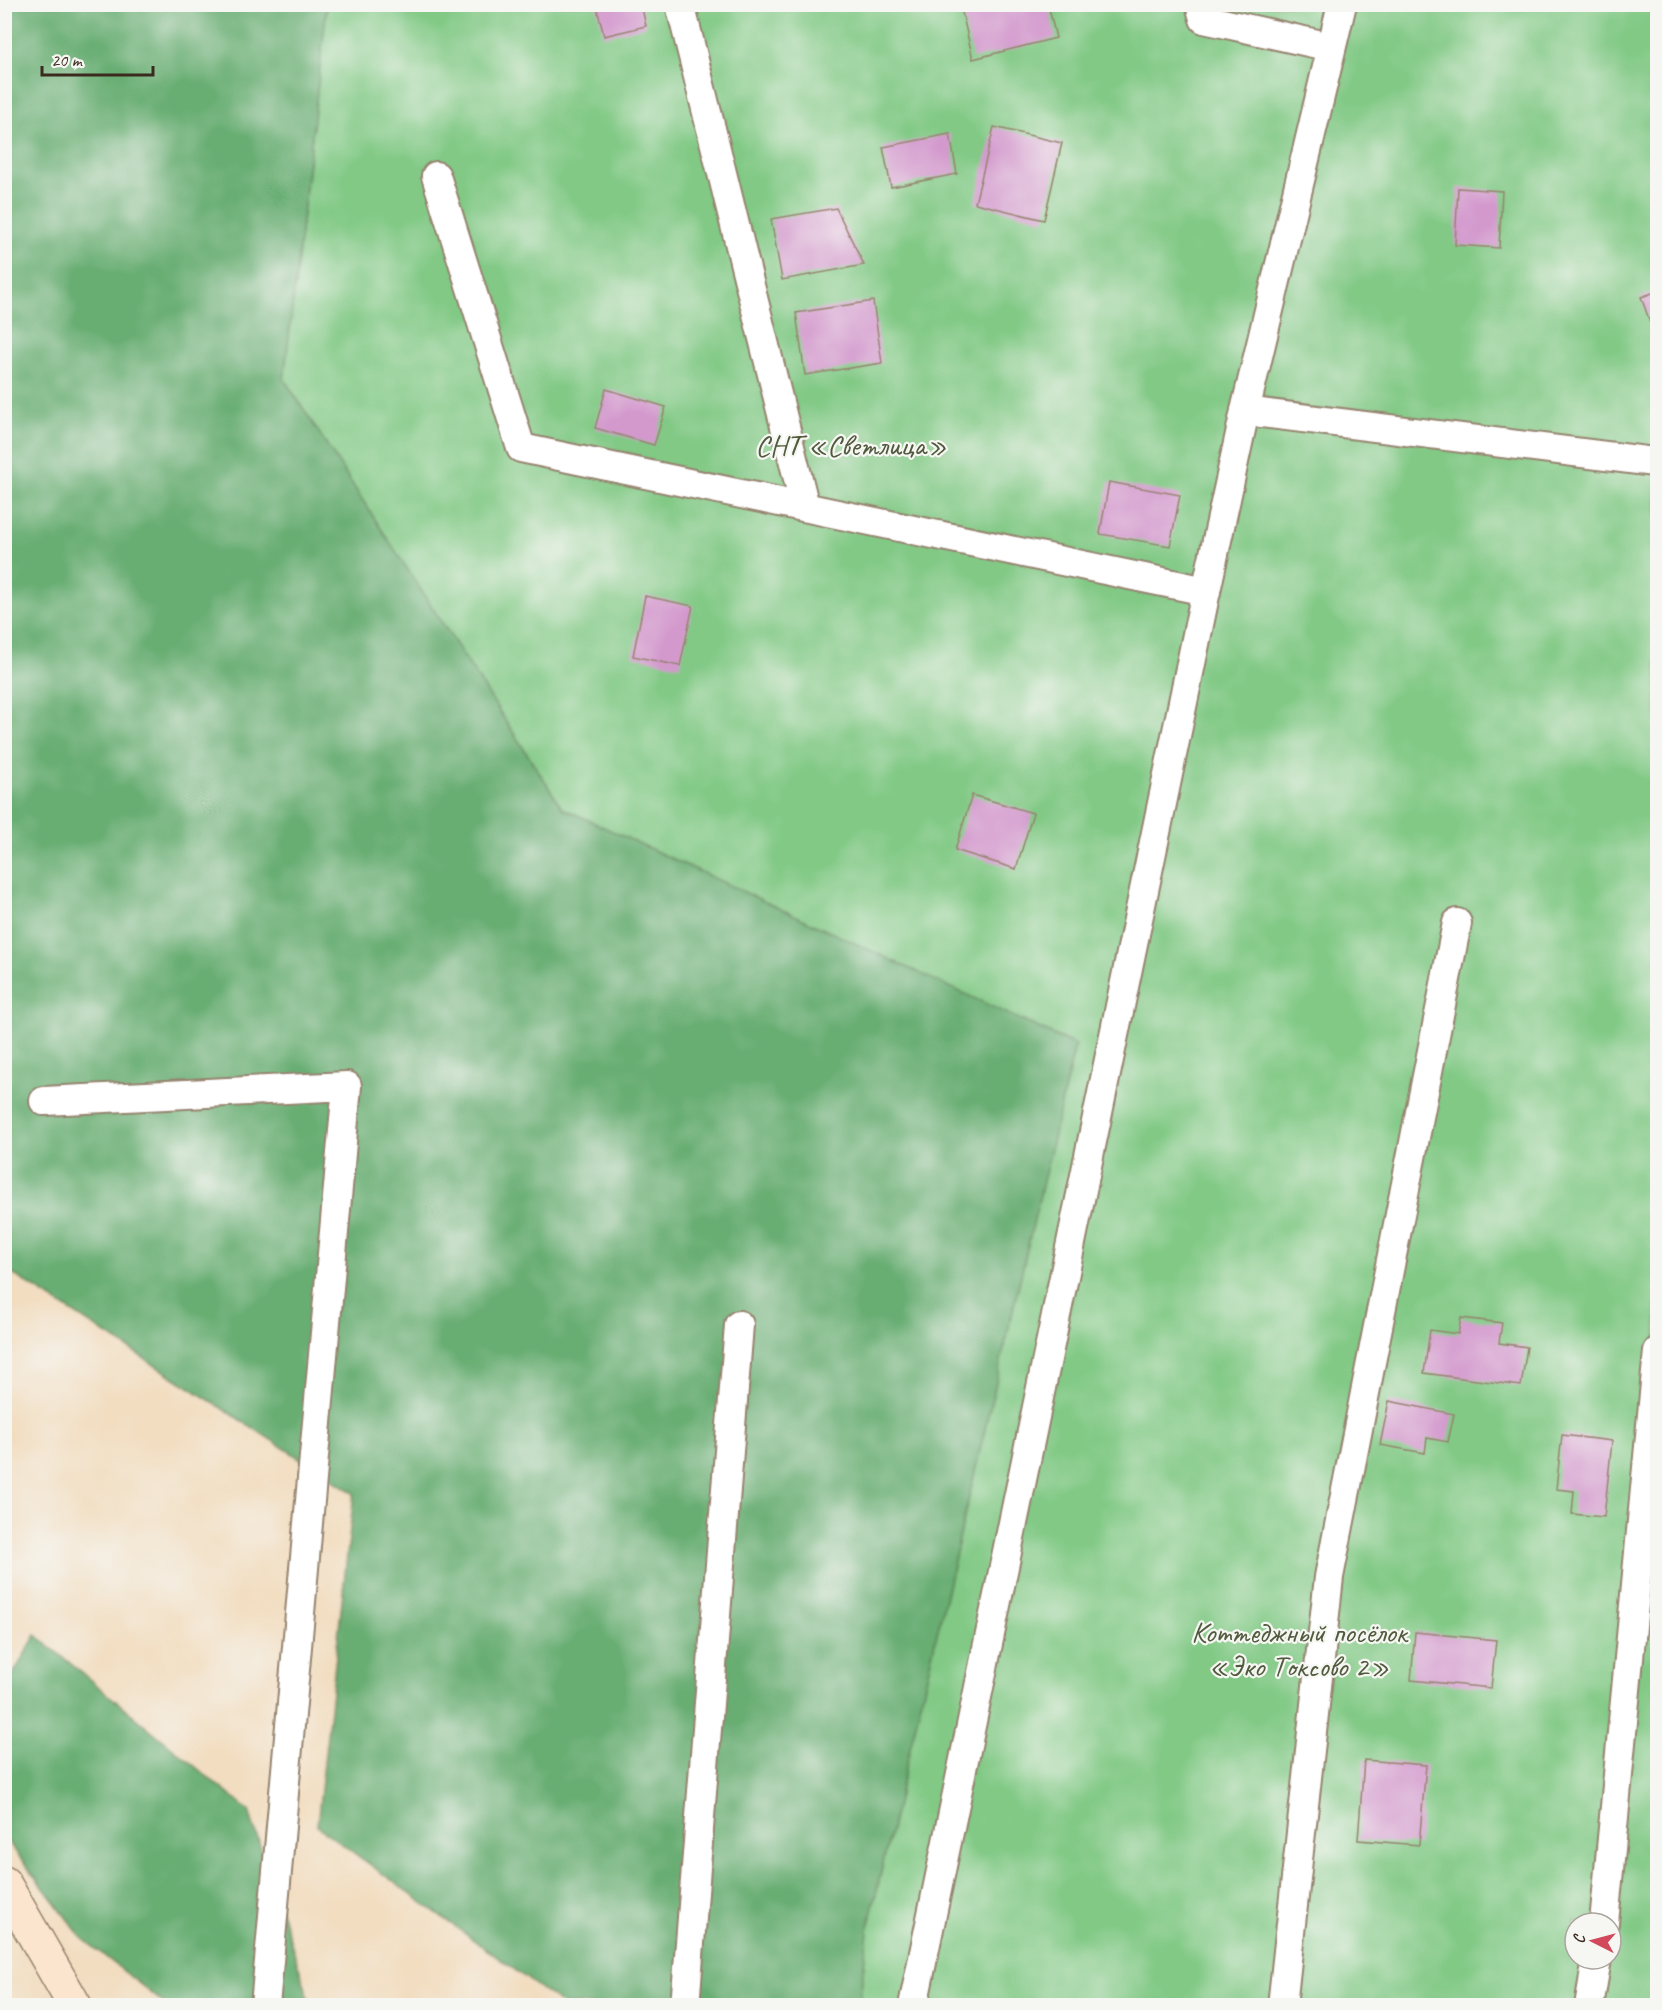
<svg xmlns="http://www.w3.org/2000/svg" width="1662" height="2010" viewBox="0 0 1662 2010" font-family="Caveat,sans-serif">
  <style>
    .green { fill: #81c985; stroke: #5e7a52; stroke-width: 1.5; fill-rule: evenodd }
    .forest { fill: #68ad72; stroke: #526c48; stroke-width: 1.5 }
    .building { fill: #d399cd }
    .lines { fill: none; stroke-linecap: round; stroke-linejoin: round }
    .street-casing { stroke: #96846f; stroke-width: 32 }
    .secondary-casing { stroke: #96846f; stroke-width: 36 }
    .street { stroke: #fff; stroke-width: 28 }
    .secondary { stroke: #fce5cf; stroke-width: 33 }
    .labels { text-anchor: middle; dominant-baseline: central; stroke-width: 4.5; stroke-linejoin: round; paint-order: stroke }
    .park-label { font-size: 30px; fill: #505a3d; stroke: #f6f6f2 }
  </style>
  <rect width="100%" height="100%" fill="#f6f6f2"/>
  <filter id="ink" filterUnits="userSpaceOnUse"><feTurbulence type="fractalNoise" baseFrequency=".0167" numOctaves="2"/><feDisplacementMap in="SourceGraphic" scale="12" xChannelSelector="R" yChannelSelector="G"/><feConvolveMatrix kernelMatrix="1 2 1 2 8 2 1 2 1" color-interpolation-filters="sRGB"/></filter>
  <filter id="wash" filterUnits="userSpaceOnUse"><feTurbulence type="fractalNoise" baseFrequency=".008" numOctaves="4" result="noise"/><feDisplacementMap in="SourceGraphic" scale="24" xChannelSelector="R" yChannelSelector="G"/><feGaussianBlur stdDeviation="1.35" result="paint"/><feColorMatrix in="noise" values="0 0 0 0 0 0 0 0 0 0 0 0 0 0 0 0 0 1.4 0 .05"/><feComposite in="paint" operator="in"/></filter>
  <g filter="url(#wash)">
    <rect width="100%" height="100%" fill="#f2ddc0"/>
    <!-- green -->
    <path class="green" d="M327,5H1657V2005H859L869,1923L1075,1045L562,808L284,379ZM1575,1923H1611V1959H1575Z"/>
    <!-- forest -->
    <g class="forest">
      <polygon points="4,5 327,5 284,379 562,808 1075,1045 869,1923 859,2005 563,2005 317,1826 354,1493 5,1269"/>
      <polygon points="36,1635 249,1811 311,2005 166,2005 82,1938 5,1838 4,1690"/>
    </g>
    <g id="blocks">
      <!-- building -->
      <g class="building">
        <polygon points="596,4 641,4 646,26 604,36"/>
        <polygon points="960,4 1048,4 1056,38 973,59"/>
        <polygon points="994,127 1062,143 1044,220 975,203"/>
        <polygon points="950,134 957,174 891,187 883,147"/>
        <polygon points="1458,188 1502,191 1499,248 1455,245"/>
        <polygon points="836,208 864,265 782,280 771,219"/>
        <polygon points="1658,291 1658,342 1657,342 1641,297"/>
        <polygon points="873,301 882,363 805,375 796,313"/>
        <polygon points="606,389 666,407 654,445 595,428"/>
        <polygon points="1109,482 1180,495 1170,546 1100,534"/>
        <polygon points="645,596 693,606 680,666 633,656"/>
        <polygon points="972,795 1033,813 1016,869 955,850"/>
        <polygon points="1461,1318 1502,1323 1499,1343 1527,1347 1521,1386 1424,1373 1430,1330 1458,1334"/>
        <polygon points="1389,1401 1454,1414 1448,1442 1427,1438 1425,1453 1380,1445"/>
        <polygon points="1562,1435 1612,1441 1604,1517 1572,1514 1574,1491 1556,1489"/>
        <polygon points="1415,1632 1496,1640 1491,1688 1411,1680"/>
        <polygon points="1364,1760 1426,1765 1419,1845 1358,1840"/>
      </g>
    </g>
  </g>
  <g filter="url(#ink)">
    <use href="#blocks" fill-opacity="0" stroke="#96846f" stroke-width="1.5"/>
    <g class="lines">
      <!-- street casing -->
      <g class="street-casing">
        <g id="street">
          <polyline points="680,4 805,507"/>
          <polyline points="1200,4 1204,19 1331,47"/>
          <polyline points="436,176 521,448 1206,591"/>
          <polyline points="1245,411 1654,462 1658,458"/>
          <polyline points="44,1101 347,1086 265,2006"/>
          <polyline points="1604,1923 1658,1351"/>
          <polyline points="685,2006 739,1325"/>
          <polyline points="913,2006 1206,591 1245,411 1342,4"/>
          <polyline points="1282,2006 1329,1577 1457,923"/>
          <polyline points="1589,2006 1597,1959"/>
        </g>
      </g>
      <!-- secondary casing -->
      <g class="secondary-casing">
        <polyline id="secondary" points="4,1883 75,2006"/>
      </g>
      <!-- street -->
      <use href="#street" class="street"/>
      <!-- secondary -->
      <use href="#secondary" class="secondary"/>
    </g>
  </g>
  <g class="labels">
    <!-- park labels -->
    <g class="park-label">
      <text x="851" y="445">СНТ «Светлица»</text>
      <text x="1299" y="1632">Коттеджный посёлок<tspan x="1299" dy="34">«Эко Токсово 2»</tspan></text>
    </g>
  </g>
  <!-- margin -->
  <rect width="1662" height="2010" fill="none" stroke="#f6f6f2" stroke-width="24"/>
  <!-- north arrow -->
  <g transform="translate(1593 1941) rotate(276)"><circle r="28" fill="#f6f6f2" stroke="#aba49d" stroke-width="1.5"/>
  <path d="M0-4.5L10 22L0 15L-10 22Z" fill="#d1495b"/>
  <text y="-9" font-size="16" font-weight="bold" text-anchor="middle" fill="#3b2a1e">С</text>
  </g>
  <!-- scale -->
  <path d="M42 66v9h111v-9" fill="none" stroke="#3b2a1e" stroke-width="3"/>
  <text x="51" y="66" font-size="18" fill="#3b2a1e" stroke="#f6f6f2" stroke-width="4.5" paint-order="stroke">20 m</text>
</svg>
